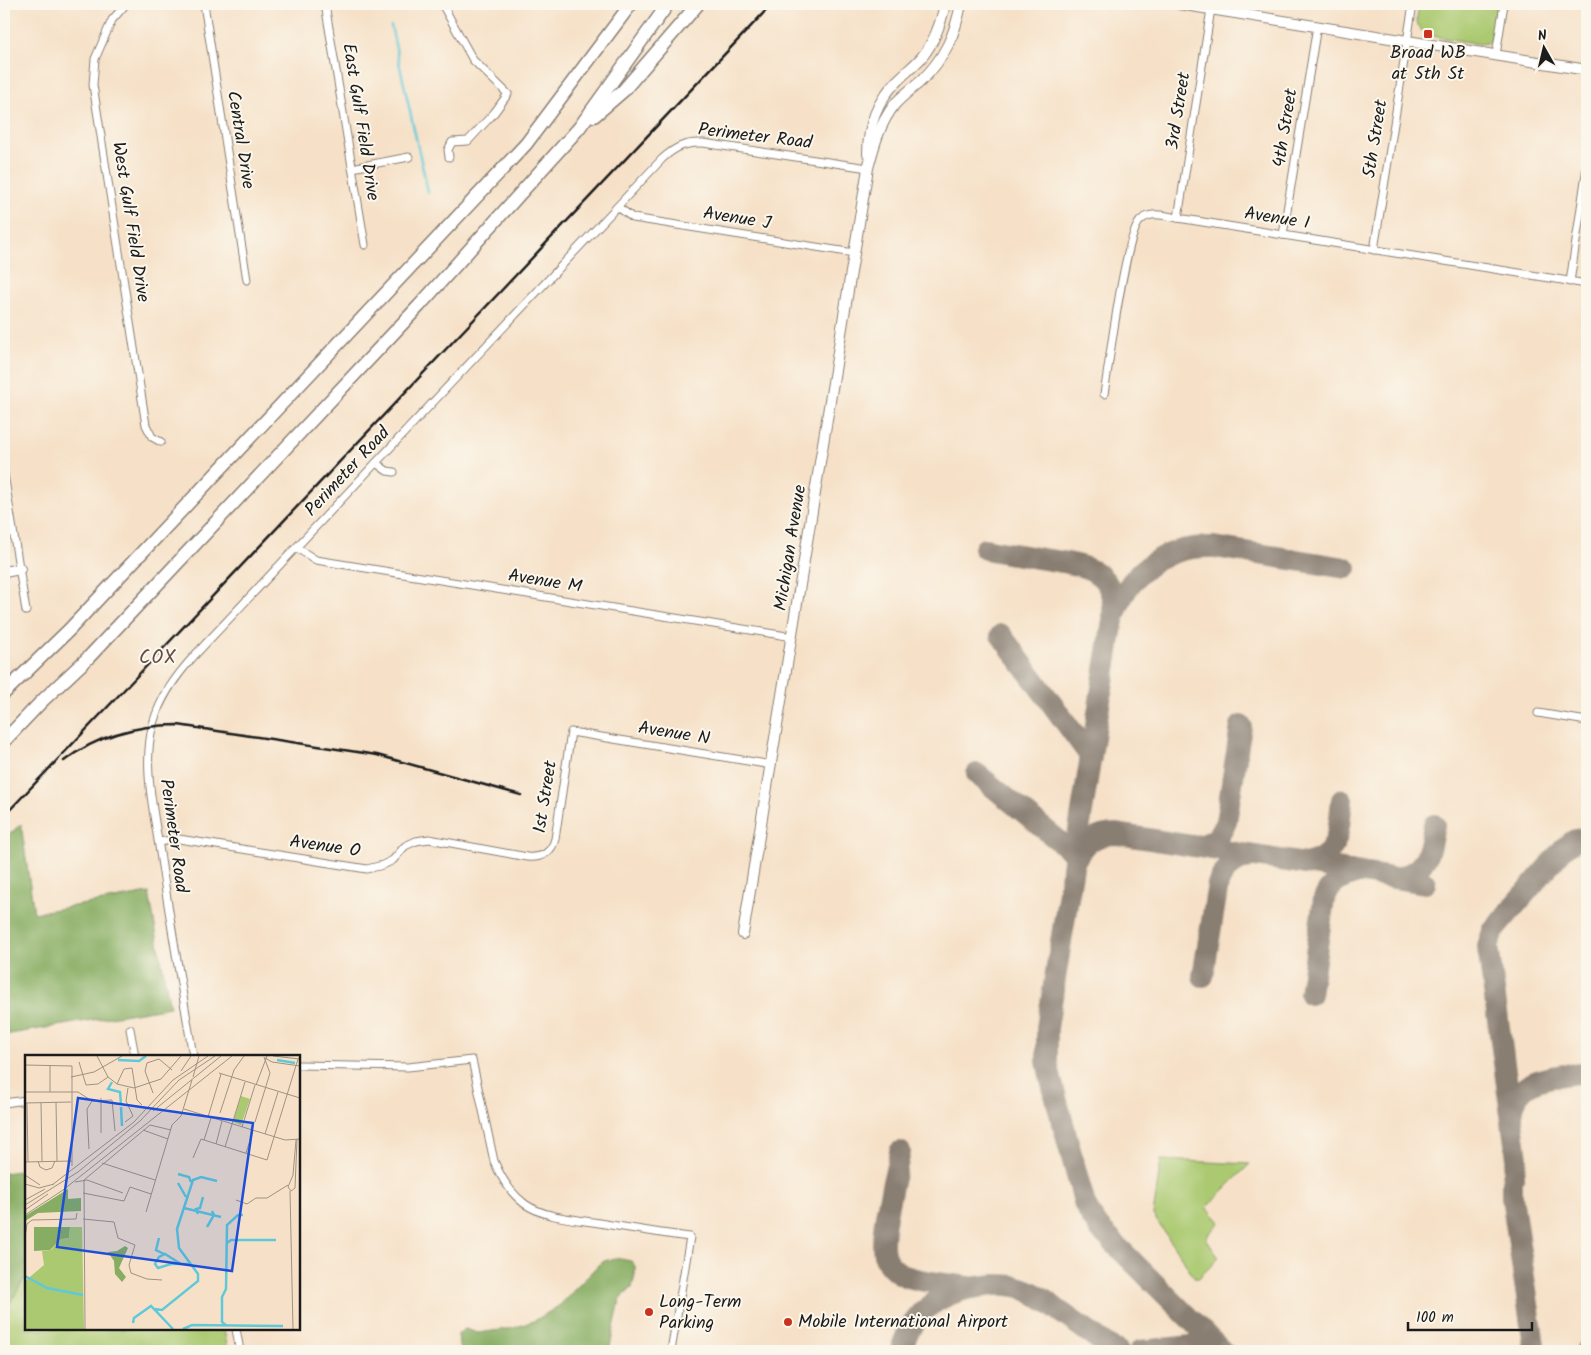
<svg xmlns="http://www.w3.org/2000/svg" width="1591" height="1355" viewBox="0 0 1591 1355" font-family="Kalam,sans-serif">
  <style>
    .green { fill: #aac970; stroke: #637246 }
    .forest { fill: #87ad62; stroke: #52643f }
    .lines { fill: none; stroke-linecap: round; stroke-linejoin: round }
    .stream { stroke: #5fc9d9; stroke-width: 2.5 }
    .taxiway { stroke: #897e72; stroke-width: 22 }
    .street-casing { stroke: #897e72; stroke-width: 9 }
    .secondary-casing { stroke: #897e72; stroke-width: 12 }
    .highway-casing { stroke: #897e72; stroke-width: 15 }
    .street { stroke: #fff; stroke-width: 7 }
    .secondary { stroke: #fff; stroke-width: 10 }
    .highway { stroke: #fff; stroke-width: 12 }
    .rail { stroke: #1c1c1c; stroke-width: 2.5 }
    .poi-dot { fill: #c8321e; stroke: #fbf7ec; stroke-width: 2 }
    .labels { text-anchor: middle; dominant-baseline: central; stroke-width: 4; stroke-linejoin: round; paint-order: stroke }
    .poi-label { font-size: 18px; fill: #1c1c1c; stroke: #fbf7ec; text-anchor: start }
    .street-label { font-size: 18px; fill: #1c1c1c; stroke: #fbf7ec }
    .neighbourhood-label { font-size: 19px; letter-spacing: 1px; fill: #644c47; stroke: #fbf7ec }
    .inset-river { fill: none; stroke: #5fc9d9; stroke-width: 2.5 }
    .inset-road { fill: none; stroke: #9f9283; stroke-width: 1 }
    .view { fill: #1d4ed8; fill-opacity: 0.15; stroke: #1d4ed8; stroke-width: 2.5 }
    .inset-edge { fill: none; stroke: #1c1c1c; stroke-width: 2.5 }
  </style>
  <rect width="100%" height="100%" fill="#fbf7ec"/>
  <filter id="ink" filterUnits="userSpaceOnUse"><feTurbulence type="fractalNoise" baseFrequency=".02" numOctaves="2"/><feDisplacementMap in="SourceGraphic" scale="10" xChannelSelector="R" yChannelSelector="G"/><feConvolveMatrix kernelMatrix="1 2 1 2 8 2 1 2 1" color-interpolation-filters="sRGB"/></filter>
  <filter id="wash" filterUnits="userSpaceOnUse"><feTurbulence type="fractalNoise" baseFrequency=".0096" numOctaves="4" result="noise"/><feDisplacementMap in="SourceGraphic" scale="20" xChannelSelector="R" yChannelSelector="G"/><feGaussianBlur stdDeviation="1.12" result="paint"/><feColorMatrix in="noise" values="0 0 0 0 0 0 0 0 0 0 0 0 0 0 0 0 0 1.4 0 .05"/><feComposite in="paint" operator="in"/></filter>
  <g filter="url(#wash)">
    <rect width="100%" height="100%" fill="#f6e1c8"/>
    <!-- green -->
    <g class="green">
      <path d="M1419,4H1498L1491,40L1487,43L1480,44L1425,35C1414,25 1417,18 1419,4Z"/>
      <polygon points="1161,1160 1250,1164 1207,1207 1220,1222 1207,1236 1206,1239 1219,1258 1199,1278 1195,1278 1153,1215"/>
      <polygon points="25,1276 26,1329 224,1329 228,1351 4,1351 4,1313"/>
    </g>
    <!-- forest -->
    <g class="forest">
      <polygon points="21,824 34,913 149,893 170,1007 4,1035 4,839"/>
      <polygon points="26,1170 26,1276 4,1313 4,1173"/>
      <polygon points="615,1258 631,1261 635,1266 635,1275 632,1288 621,1298 619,1305 609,1351 463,1351 459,1344 458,1334 465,1329 478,1333 514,1328 536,1320 560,1305 601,1262"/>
    </g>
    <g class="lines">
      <!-- stream -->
      <polyline class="stream" points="391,26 428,192"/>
      <!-- taxiway -->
      <g class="taxiway">
        <path d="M985,549C1005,553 1024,556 1043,559C1081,565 1117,567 1113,616"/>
        <polyline points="1001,635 1091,757"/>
        <polyline points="977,774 1075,854"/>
        <path d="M1193,846C1210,845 1220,838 1226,822L1241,726"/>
        <path d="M1075,860C1085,842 1096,834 1117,834L1425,883"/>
        <path d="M1305,864C1341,857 1338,830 1342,800"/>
        <path d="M1395,878C1427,873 1429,852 1434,825"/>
        <path d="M1203,976L1218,884C1224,868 1235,861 1251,856"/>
        <path d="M1310,994L1324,899C1330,884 1342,877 1358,873"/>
        <path d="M1512,1117C1513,1075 1556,1077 1587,1072"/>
        <path d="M900,1152C895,1176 879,1232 884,1254C886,1262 893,1269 901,1274C915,1282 951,1284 969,1287"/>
        <path d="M901,1351C912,1309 945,1290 986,1286C1000,1284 1014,1284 1027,1290C1039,1295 1049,1303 1059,1311C1076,1323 1093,1335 1109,1347L1118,1351"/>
        <polyline points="1140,1351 1202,1345 1212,1346 1221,1351"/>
        <path d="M1222,1351L1099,1228L1091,1216L1085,1205L1051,1080L1047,1061V1028L1113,620C1127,572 1164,545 1214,547L1346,568"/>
        <polyline points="1535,1351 1512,1197 1512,1182 1517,1158 1488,947 1493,931 1564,848 1575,840 1587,838"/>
        <polyline points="1586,1351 1587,1351"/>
      </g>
    </g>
  </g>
  <g filter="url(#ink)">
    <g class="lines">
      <!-- street casing -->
      <g class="street-casing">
        <g id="street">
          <polyline points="126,4 112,20 95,59 93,85 146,425 152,437 161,442"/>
          <polyline points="204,4 247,280"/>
          <polyline points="325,4 365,245"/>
          <polyline points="442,4 473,60 508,94 494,113 468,141 452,142 448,150 449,157"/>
          <polyline points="1496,55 1504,4"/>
          <polyline points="352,168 409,157"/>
          <polyline points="618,207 633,218 854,253"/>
          <polyline points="1178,218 1211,9"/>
          <polyline points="1283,235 1317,26"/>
          <polyline points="1374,250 1413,4"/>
          <polyline points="1570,282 1587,167"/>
          <path d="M1104,394C1109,366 1125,232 1141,220C1151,211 1166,216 1178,218L1587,284"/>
          <polyline points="376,463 387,471 394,472"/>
          <polyline points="4,474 26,611"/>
          <polyline points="297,548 316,560 793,637"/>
          <polyline points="1538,713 1587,721"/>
          <path d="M159,842L179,839L367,869L383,865L393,860L405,846L416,841L429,839L527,857C541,858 551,854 555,839L571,732L772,765"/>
          <polyline points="130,1029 135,1056"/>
          <path d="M193,1056C182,989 170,921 160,853C154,811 142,766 153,724C160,698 175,677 194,656L662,159C675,147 686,142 703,143L868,168"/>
          <path d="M299,1065L408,1067L472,1060L494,1161C501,1178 510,1193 525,1204C545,1218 575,1219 599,1223C629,1228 659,1233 690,1237L671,1351"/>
          <polyline points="4,1103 26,1100"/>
          <polyline points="236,1329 240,1351"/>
        </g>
      </g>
      <!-- secondary casing -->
      <g class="secondary-casing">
        <g id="secondary">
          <polyline points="1179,4 1587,70"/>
          <path d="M868,154C868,126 877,101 897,81C905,73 915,65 922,57C935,41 941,23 945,4"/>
          <polyline points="4,572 20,569"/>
          <path d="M743,934L868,168C874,145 880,123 895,104C903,95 912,89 921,81C944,59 955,35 961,4"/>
        </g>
      </g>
      <!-- highway casing -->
      <g class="highway-casing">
        <g id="highway">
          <polyline points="594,116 623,91 698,4"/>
          <polyline points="4,693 69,630 526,144 631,4"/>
          <polyline points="4,741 42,701 89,657 419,306 579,128 668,4"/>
        </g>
      </g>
      <!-- street -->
      <use href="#street" class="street"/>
      <!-- secondary -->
      <use href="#secondary" class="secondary"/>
      <!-- highway -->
      <use href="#highway" class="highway"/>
      <!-- rail -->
      <g class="rail">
        <path d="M64,761C98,735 136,725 178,725L377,755L521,795"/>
        <polyline points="4,816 139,674 772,4"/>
      </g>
    </g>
  </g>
  <!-- markers -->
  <g class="poi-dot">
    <rect x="1423" y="29" width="10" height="10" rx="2.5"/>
    <circle cx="649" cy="1312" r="5"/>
    <circle cx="788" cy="1322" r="5"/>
  </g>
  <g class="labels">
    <!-- poi labels -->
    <g class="poi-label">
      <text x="1428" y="53" text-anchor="middle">Broad WB<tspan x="1428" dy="21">at 5th St</tspan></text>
      <text x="659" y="1302">Long-Term<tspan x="659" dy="21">Parking</tspan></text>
      <text x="798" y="1322">Mobile International Airport</text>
    </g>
    <!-- street labels -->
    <g class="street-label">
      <text transform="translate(1179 111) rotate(-81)">3rd Street</text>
      <text transform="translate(360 122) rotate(81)">East Gulf Field Drive</text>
      <text transform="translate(1286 128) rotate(-81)">4th Street</text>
      <text transform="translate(755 137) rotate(7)">Perimeter Road</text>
      <text transform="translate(1376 139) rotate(-81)">5th Street</text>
      <text transform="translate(240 140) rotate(81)">Central Drive</text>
      <text transform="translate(737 219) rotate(9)">Avenue J</text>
      <text transform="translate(1277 219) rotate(9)">Avenue I</text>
      <text transform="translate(130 222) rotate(81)">West Gulf Field Drive</text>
      <text transform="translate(348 472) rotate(-47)">Perimeter Road</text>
      <text transform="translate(791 548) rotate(-81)">Michigan Avenue</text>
      <text transform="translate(545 582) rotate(9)">Avenue M</text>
      <text transform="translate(674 734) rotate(9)">Avenue N</text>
      <text transform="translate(546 797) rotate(-81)">1st Street</text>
      <text transform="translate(173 836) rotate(82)">Perimeter Road</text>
      <text transform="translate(325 847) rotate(8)">Avenue O</text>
    </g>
    <!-- neighbourhood labels -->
    <g class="neighbourhood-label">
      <text x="158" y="658">COX</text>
    </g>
  </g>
  <!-- overview -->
  <g transform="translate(25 1055)">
    <rect width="275" height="275" fill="#f6e1c8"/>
    <path d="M216,41L225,44L216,70L208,67ZM45,172H57L59,274H0V226L19,210L17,196L26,195L36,184L44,183Z" fill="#aac970"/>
    <path d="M43,134V144L56,143V156L13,158L0,166V161ZM9,172H45L44,183L36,184L25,195L9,196ZM100,191L103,193L94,213L101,222L97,227L90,219L89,206L83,197L92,196Z" fill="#87ad62"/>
    <path class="inset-river" d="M93,5L114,6L121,1M252,5L270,8M87,27L83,34L95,37L96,49M96,52L97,71M153,119L164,122L166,127M153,128L161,142M159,153L196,162M173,159L171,154L175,153L178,142M182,172L189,160L187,156M134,183L131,195L139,199M202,188L206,185H251M156,209L140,199L134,202L130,209L133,213L146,209H165M0,221L22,233L58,240M130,254L137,255L173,226V219L154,193L152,174L168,125L176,122L192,126M108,268L109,263L126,251L148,274M202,271L197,267V242L201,234L202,170L213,160H218M158,274L167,270L258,271"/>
    <path class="inset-road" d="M72,1L83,22L92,29L109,33L136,24L156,1M248,1L275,4M240,3L247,7L275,11M54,7L61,30L73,29L83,22M0,10L47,11V111M25,10V37M156,16L166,1M194,18L275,43M46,22L69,17L97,1M168,22L174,1M92,29L99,14L107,13L112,45L117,50M231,30L242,1M0,37H53L67,46M128,38L120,16L122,8L134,4L147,15M76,43V78M67,46L87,45L90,76M31,47L32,106M0,48L46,47M2,48L3,107M16,48L17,106M159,54L260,85L275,84M128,56L196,1M195,58L209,15L219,1M183,62L196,19M100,67L108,61L101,46L103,33M230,67L245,18L239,2M217,72L230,30M118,75L143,84M240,79L253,37M179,85L186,63M271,85L268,120L263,132L266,136L270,133L272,84M191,89L197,66M200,92L220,27M64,94L62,54L67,46M221,98L228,76M168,103L176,84L242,105L273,4M13,106L15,112L21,115L27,113L30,106M0,107L47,106M77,108L130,125M0,120L15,130M50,127L62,125L98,138M0,129L14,133L29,129M27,130L109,67L148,25L183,1M265,136L268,274M58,138L99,146L105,132L126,139M0,145L20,134M211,145L222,149L231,143H242L263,130M0,150L53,117L115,66L154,25L190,1M0,155L23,139M121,157L147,70L156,61L167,25M0,160L38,135L207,1M58,164L89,167L93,183L110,190L104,210L106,218L122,224L137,225M0,182L2,169L7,165L51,164L52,158M60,274L59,125L125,70L146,75"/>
    <path class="view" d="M53,43L228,68L207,216L32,192Z"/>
    <rect width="275" height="275" class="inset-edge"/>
  </g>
  <!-- margin -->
  <rect width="1591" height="1355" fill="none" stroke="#fbf7ec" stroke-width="20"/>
  <!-- north arrow -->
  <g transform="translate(1544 48) rotate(352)" stroke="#fbf7ec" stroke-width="4" paint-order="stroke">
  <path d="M0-4L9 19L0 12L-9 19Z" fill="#1c1c1c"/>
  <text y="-8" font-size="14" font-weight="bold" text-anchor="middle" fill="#1c1c1c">N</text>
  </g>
  <!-- scale -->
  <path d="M1408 1322v8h124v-8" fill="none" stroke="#1c1c1c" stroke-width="2.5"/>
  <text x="1416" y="1322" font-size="15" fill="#1c1c1c" stroke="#fbf7ec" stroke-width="4" paint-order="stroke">100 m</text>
</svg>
